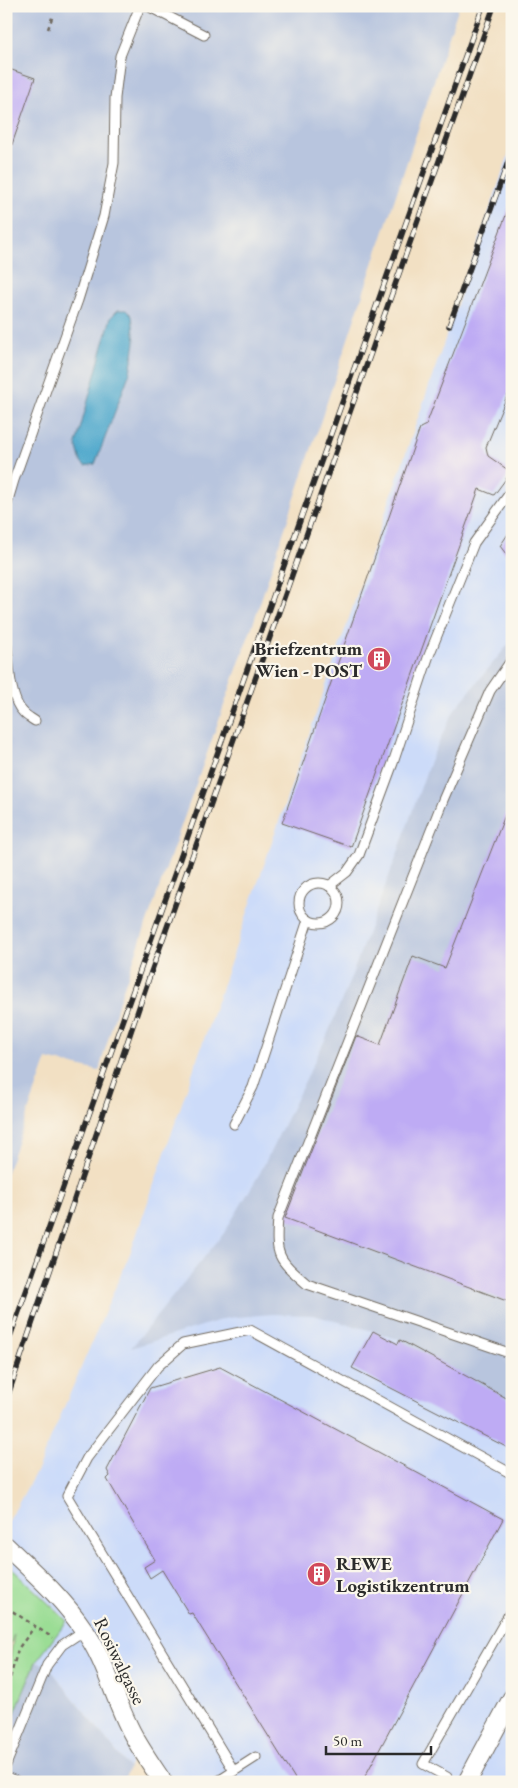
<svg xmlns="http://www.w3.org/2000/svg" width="518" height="1788" viewBox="0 0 518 1788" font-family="'EB Garamond',serif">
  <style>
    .built { fill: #ccdbf9 }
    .industrial { fill: #b8c5de }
    .green { fill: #9bdd95; stroke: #638460 }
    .water { fill: #4ea7cc; stroke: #3c697c }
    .building { fill: #beabf4 }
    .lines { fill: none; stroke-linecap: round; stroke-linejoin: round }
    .service-casing { stroke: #716a60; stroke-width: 11 }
    .minor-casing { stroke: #716a60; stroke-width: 20 }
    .path { stroke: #716a60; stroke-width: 2.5; stroke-dasharray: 4 4; stroke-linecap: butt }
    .service { stroke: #fff; stroke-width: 9 }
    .minor { stroke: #fff; stroke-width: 18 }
    .rail-casing { stroke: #2b2b2b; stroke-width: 5.5 }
    .rail { stroke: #fbf7ec; stroke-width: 4; stroke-dasharray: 11; stroke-linecap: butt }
    .labels { text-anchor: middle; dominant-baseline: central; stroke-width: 4.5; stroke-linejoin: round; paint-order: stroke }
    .poi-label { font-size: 19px; font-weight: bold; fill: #2b2b2b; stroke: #fbf7ec; text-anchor: end }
    .street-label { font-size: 19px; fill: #2b2b2b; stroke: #fbf7ec }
  </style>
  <rect width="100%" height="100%" fill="#fbf7ec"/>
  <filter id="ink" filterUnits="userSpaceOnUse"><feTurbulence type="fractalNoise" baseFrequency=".02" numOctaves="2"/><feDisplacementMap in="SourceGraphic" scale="10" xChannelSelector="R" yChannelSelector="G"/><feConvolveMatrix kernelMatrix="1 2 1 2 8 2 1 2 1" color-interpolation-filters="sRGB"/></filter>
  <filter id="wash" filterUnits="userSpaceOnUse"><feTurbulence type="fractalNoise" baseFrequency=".0096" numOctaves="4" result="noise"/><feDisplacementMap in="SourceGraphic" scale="20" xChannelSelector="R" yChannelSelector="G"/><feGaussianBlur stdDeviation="1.12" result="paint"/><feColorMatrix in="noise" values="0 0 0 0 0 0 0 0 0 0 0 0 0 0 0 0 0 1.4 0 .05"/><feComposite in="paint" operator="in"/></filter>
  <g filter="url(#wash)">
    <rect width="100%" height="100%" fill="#f2e0c3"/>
    <!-- built -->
    <polygon class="built" points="512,145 512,1782 150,1782 132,1758 129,1768 47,1665 36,1662 67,1620 6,1563 6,1526 38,1468 131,1251"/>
    <!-- industrial -->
    <g class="industrial">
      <polygon points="6,6 459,6 254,621 119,1001 99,1071 47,1059 6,1174"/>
      <polygon points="512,640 512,1401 400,1340 373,1331 313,1315 272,1314 227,1318 131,1348 224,1233 260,1173 326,1038 350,980 398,852 430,761 455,709"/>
      <polygon points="36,1662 47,1665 129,1768 123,1782 6,1782 6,1734"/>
    </g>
    <!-- green -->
    <polygon class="green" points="6,1563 67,1621 36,1662 6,1734 6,1685 14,1634 6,1654"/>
    <!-- water -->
    <polygon class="water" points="118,310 126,310 132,316 135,342 130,372 95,464 85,466 81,462 76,444 111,317"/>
    <g id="blocks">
      <!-- building -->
      <g class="building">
        <polygon points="6,68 35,78 8,156 6,156"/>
        <polygon points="511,202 512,391 507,396 486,447 488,456 511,472 494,495 479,489 351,847 282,823 420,428 426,425"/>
        <polygon points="512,528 512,562 500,546"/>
        <polygon points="511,800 512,800 512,1303 285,1218 356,1036 380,1045 413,956 445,968"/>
        <polygon points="373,1331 398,1344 400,1340 512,1401 512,1450 352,1368"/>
        <polygon points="220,1367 503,1519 362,1782 297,1782 192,1613 189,1614 162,1570 150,1578 144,1567 155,1560 107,1479 110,1476 107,1470 150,1388"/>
      </g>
    </g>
  </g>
  <g filter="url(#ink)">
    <use href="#blocks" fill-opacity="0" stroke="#716a60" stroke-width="1"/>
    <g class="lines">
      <!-- service casing -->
      <g class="service-casing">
        <g id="service">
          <polyline points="148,6 204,35"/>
          <polyline points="6,507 14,480 78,300 104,216 114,163 115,98 120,56 140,6"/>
          <path d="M6,640C9,659 9,699 23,712C26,716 31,718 35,721"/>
          <path d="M512,659L490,691L443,800L278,1218C275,1257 278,1259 307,1284L512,1354"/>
          <circle cx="319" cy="903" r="20"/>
          <polyline points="329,886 347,872 359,855 393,763 428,658 474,543 512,490"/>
          <polyline points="234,1124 253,1087 308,920"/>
          <polyline points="6,1765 47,1665 62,1645 85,1630"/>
          <polyline points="234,1771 67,1496 87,1458 158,1366 183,1344 250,1330 512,1474"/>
          <polyline points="6,1777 18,1782"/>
          <polyline points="447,1777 423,1764 512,1609"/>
          <polyline points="217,1782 256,1757"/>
        </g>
      </g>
      <!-- minor casing -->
      <g class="minor-casing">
        <g id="minor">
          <path d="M6,1546C33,1572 63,1598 84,1630C105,1659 113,1695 129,1727C138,1746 151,1764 163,1782"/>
          <polyline points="467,1782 512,1698"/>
        </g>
      </g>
      <!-- path -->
      <g class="path">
        <polyline points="48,29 53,15"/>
        <polyline points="6,1607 53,1638"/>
        <polyline points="6,1693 18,1649 35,1626"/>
      </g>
      <!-- service -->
      <use href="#service" class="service"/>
      <!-- minor -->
      <use href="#minor" class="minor"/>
      <!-- rail casing -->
      <g class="rail-casing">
        <g id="rail">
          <polyline points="449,326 512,151"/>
          <polyline points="6,1348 483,6"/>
          <polyline points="6,1401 149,978 494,6"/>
        </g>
      </g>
      <!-- rail -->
      <use href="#rail" class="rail"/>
    </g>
  </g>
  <!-- icons -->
  <defs>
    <g id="building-disc" transform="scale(1.25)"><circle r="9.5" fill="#d1495b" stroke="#fbf7ec"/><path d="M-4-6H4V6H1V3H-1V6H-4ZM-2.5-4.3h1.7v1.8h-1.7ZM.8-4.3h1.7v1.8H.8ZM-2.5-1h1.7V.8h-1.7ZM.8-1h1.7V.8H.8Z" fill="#fff"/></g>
  </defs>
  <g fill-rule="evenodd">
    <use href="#building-disc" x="379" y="659"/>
    <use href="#building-disc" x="319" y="1574"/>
  </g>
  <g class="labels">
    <!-- poi labels -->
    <g class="poi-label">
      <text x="362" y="648">Briefzentrum<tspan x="362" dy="22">Wien - POST</tspan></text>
      <text x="336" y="1563" text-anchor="start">REWE<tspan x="336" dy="22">Logistikzentrum</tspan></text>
    </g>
    <!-- street labels -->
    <g class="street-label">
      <text transform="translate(120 1661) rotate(64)">Rosiwalgasse</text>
    </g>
  </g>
  <!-- margin -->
  <rect width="518" height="1788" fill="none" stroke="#fbf7ec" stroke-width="25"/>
  <!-- scale -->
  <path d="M326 1746v8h105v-8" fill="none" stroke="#2b2b2b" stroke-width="2.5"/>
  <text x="333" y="1746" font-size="15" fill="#2b2b2b" stroke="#fbf7ec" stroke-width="4" paint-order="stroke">50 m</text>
</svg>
